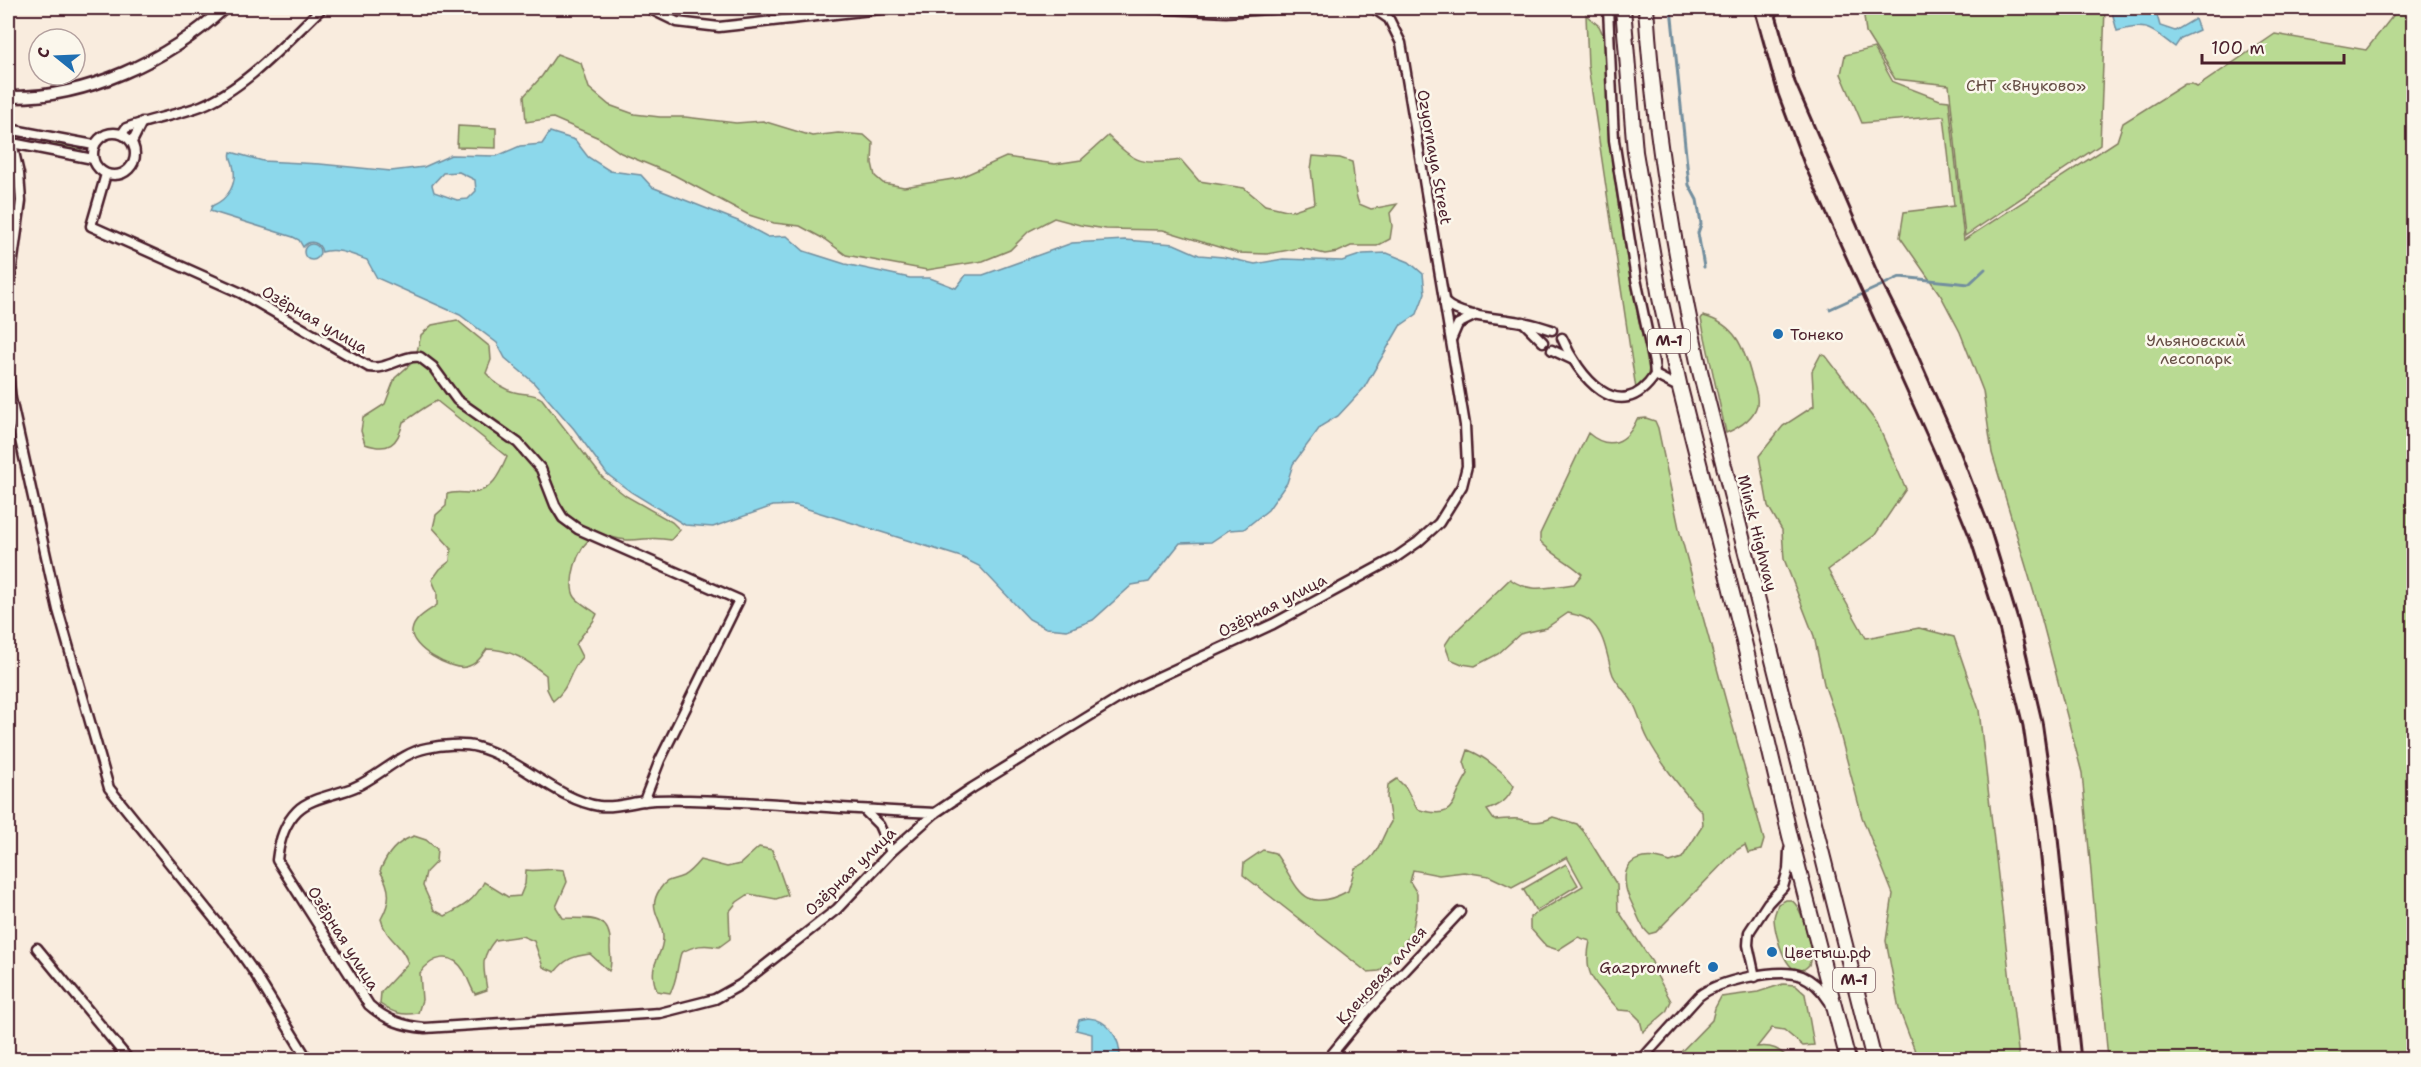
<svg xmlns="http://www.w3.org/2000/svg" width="2421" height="1067" viewBox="0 0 2421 1067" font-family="'Shantell Sans',sans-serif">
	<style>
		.green { fill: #b9da93; stroke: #827c5f; stroke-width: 1.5 }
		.water { fill: #8cd8eb; stroke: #728e9e; stroke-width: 1.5; fill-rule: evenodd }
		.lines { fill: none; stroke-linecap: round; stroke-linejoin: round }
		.stream { stroke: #728e9e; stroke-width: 3 }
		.minor-casing { stroke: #4a1f2b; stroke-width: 13 }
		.tertiary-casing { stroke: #4a1f2b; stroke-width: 15 }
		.trunk-casing { stroke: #4a1f2b; stroke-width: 18 }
		.minor { stroke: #fbf7ec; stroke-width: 8 }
		.tertiary { stroke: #fbf7ec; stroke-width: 10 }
		.trunk { stroke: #fbf7ec; stroke-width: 14 }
		.rail { stroke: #4a1f2b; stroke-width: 3 }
		.poi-dot { fill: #1f6fb2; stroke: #fbf7ec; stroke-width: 2 }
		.labels { text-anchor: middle; stroke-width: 5; stroke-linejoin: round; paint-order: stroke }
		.shield { fill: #fbf7ec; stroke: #7f6065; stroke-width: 1.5 }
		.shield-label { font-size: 15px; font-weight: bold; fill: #4a1f2b }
		.park-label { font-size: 16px; fill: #664e45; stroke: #fbf7ec }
		.street-label { font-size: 16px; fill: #4a1f2b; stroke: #fbf7ec }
		.poi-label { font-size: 16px; fill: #4a1f2b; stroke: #fbf7ec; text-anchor: start }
	</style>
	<rect width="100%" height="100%" fill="#f9ecde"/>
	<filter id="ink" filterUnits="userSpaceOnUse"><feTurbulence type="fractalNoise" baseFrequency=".0167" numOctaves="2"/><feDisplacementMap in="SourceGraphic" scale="12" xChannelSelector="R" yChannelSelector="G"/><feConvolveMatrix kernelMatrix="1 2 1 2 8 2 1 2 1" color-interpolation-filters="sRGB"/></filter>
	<g filter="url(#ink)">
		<!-- green -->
		<g class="green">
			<path d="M1863,8H2105L2100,145L1965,236L1949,85L1895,79L1866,33Z"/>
			<path d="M2399,8H2414L2413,1059H2108L2082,773L2040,613L1992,453L1983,391L1960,332L1941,296L1900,237L1904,212L1954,206L1944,116L1862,123L1841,74L1845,55L1874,48L1893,82L1940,100L1949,101L1964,240L2117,141L2123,123L2185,84H2192L2197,87L2275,34L2366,50Z"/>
			<path d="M1586,15L1599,26L1604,37L1612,163L1630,278L1649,369L1647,379L1636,389L1588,66Z"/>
			<path d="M557,54L581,63L589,88L609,105L634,114L660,117H685L736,123L763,121L812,136L838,133L864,135L873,143L872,163L875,176L883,183L904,187L959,178L1006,157L1055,164L1081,160L1108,136C1137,164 1141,165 1181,160L1199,181L1244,188L1265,205L1291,211L1315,203L1311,169L1313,156L1340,158L1352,162C1355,177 1353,190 1359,204L1371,209L1397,204L1390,213L1392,226L1390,239L1377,246H1351L1338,252L1325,254L1300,248L1267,254L1238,253L1163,230L1106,229L1080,225L1054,218L1029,231L1010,250L983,261L927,270L846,255L824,239L800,226L774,223L749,215L674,175L621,153L599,138L553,118L526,122L524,96L542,76Z"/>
			<path d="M458,126L496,128V148L457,147Z"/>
			<path d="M45,139L81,146V150L79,151L43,146Z"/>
			<path d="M1703,316C1736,324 1744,348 1752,378C1754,386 1759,396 1757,405C1753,419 1738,428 1726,433L1701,319Z"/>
			<path d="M457,320L490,347L491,360L486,373C495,384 505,391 519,393C529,395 533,393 542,399L602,477L626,496L672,522L680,530L671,540C651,536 646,540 629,540C617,540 603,532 592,538C578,545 566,584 575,597C579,603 591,609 597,614C592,627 582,632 576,645L582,657C567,674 571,687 553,701L547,689L546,675C528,661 511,649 487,649C482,656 476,665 466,667C451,671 410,647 412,631C414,618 427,612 437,605V592L432,580L440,569L450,561L451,548L433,528L436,515L446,506L447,494C456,491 462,493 471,493C492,492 500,473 507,457L437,401C424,406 416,415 403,422C398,445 388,452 365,444L361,431L363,418L385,404L395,378L415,360L421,335L432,325Z"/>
			<path d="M1821,354L1826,356L1877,423L1906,489L1875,535L1828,570L1866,638L1919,628L1954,637L1979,710L2019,1059H1918L1899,1009L1886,941L1893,894L1862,817L1835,715L1824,684L1814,636L1784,559L1782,530L1768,506L1759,456L1783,426L1814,406L1812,371Z"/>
			<path d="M1646,418L1655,421L1658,428L1680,533L1764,840L1761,850L1748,853L1745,845L1735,851L1656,932L1649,934C1641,927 1639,919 1635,910C1632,903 1627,895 1626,888C1620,856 1647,853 1670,862L1682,858L1703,825L1702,812C1684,793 1660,762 1648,739C1642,728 1639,714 1634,705C1629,694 1618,686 1613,675C1607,659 1606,637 1593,624C1587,617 1577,615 1568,613L1546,628L1520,634L1498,654L1475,666L1462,664L1450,659L1445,645L1451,636L1510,579C1530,594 1550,587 1574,584L1582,574C1569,561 1552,555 1540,541V534L1588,433C1609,451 1627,443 1637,419Z"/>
			<path d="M1468,750C1482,755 1506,773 1514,786C1508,800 1501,805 1487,810L1494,820C1502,820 1511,818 1519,819C1533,822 1540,824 1553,817L1577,824L1585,833L1617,885L1618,910L1652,962L1656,974L1671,1001L1666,1012L1643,1032L1640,1020L1631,1011L1619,1010C1597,984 1582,978 1590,941L1578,937L1558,950L1546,946L1530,928V917L1583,886L1567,857L1512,887L1489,876L1464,872L1439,875L1413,870L1410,882L1417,893V907L1412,933L1389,962L1379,971L1367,972L1243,875L1244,863L1263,850L1275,853C1298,884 1300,917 1348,891L1355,868C1379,859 1379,841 1391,822L1387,798L1388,785L1397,779L1406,788L1417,809C1459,822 1450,800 1468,774L1464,762Z"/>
			<path d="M414,836L426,840L437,849L436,862L426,872L423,886L434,910L445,916C463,907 475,900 484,882L508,897L520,896L525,884L526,870C540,872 551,867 564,870L567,882L556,907L563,918C587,919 613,913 610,948C610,957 613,963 609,971L590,954C574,956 565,959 555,972L543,967L534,941L522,936L495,940C479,959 484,968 487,990L475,994C470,986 468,978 464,971C451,950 432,957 420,973L422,1000L418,1013C402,1016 393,1013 380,1004L381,992L408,963C402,943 386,940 381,919C391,901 391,889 380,871C387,854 396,842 414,836Z"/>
			<path d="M759,847L772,850L788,895L776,899L749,894L737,902L729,912L730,939L719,947C704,944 694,945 681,953C676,969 678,979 670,993L657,991C646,963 663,959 663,937C663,918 646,910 660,889C668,877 673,881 683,876C690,872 695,866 700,860L727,867L740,864Z"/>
			<path d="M1566,864L1578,885L1536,911L1523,889Z"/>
			<path d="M1786,900H1791C1803,907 1814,952 1809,965C1788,988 1774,932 1774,918C1774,914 1777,909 1778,904Z"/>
			<path d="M1783,984L1795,985L1805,994L1814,1045L1803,1046L1784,1030L1772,1028L1757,1047C1772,1045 1779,1049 1789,1059H1674L1712,1020L1715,1008L1721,997L1758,992Z"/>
		</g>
		<!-- water -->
		<g class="water">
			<path d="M2111,8H2136V10L2155,8L2160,26L2175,31L2195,19L2199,30L2181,38L2175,47C2151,29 2148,22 2117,31Z"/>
			<path d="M550,132L575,140L588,157L610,171L641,175L652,187L738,221L768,237L787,236L804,251L845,264L910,278H930L956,288L966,275H983L1072,243L1125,240L1174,244L1199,255L1223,257L1255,264L1283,259L1342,261L1363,254L1387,253L1409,262L1423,274L1425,293L1417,314L1400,326L1364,388L1338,416L1321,426L1293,464L1287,483L1268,510L1244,529L1229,530L1211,542L1180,543L1149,582L1132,585L1093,620L1067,630L1046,628L1029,619L979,566L961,557L795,505L773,506L713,527L685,525L631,492L607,474L574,429L533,382L505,358L497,343L460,315L377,278L367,260C353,255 336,247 322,252C320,242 310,239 303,247L299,240L293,237L210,211L212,206C228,199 238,184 233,165C232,159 229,158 231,152L263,161L320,164L391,171L424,167L451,155L497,156L520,146L542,144ZM459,172L475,180L476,191L468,199L457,200L434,192L432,185L443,173Z"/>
			<circle cx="312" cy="252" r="8"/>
			<path d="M1088,1018C1109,1019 1121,1040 1120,1059H1092V1034L1076,1030L1079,1020Z"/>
		</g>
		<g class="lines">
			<!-- stream -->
			<g class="stream">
				<path d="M1671,8L1689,185L1697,200L1700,217L1701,224L1698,233L1704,267"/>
				<path d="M1830,309L1900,277L1969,284L1985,269"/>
			</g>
			<defs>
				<g id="minor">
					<path d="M648,8L677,22L719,27L889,8"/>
					<path d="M1149,8L1226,12L1283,8"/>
					<path d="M1608,8L1614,140L1636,279L1654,363L1655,375L1680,388"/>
					<path d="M8,131L14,130L94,145"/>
					<circle cx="114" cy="154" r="21"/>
					<path d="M122,134L126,128C151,119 177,115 201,106C246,88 287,41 322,8"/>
					<path d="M8,141L12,143L19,174L21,201L8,296"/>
					<path d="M132,142L142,122"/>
					<path d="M12,143L93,159"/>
					<path d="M106,174L91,226L241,293L369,367C390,370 400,355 420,357L433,367L457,400L518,443L541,469L555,505L563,518L578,529L739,600L660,760L644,801"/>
					<path d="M1444,302C1463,319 1497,317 1521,322C1531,323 1542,327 1552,330"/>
					<path d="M1523,322L1543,342"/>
					<path d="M1562,338C1578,375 1619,429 1655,375"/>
					<path d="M1451,340L1458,324L1476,315"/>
					<path d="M1552,350L1571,359"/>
					<path d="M8,374L11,399L58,610L109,788L233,942L254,972L308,1060"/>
					<path d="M865,811L879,825L891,852"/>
					<path d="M935,813C853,810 771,802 689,800C674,800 659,799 644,801C629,803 615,808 599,806C557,800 519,758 477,747C463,743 441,745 427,748C401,753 380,776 355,787C337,795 311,797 297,811C284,824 279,842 277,860L369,1005C386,1020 403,1026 425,1028L660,1013L715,999L740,985L837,909L891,852L935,813L972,788L1135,688L1273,624L1395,558L1418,542L1439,523L1462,486L1467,466L1465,425L1401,43L1389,19L1373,8"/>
					<path d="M37,948L129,1060"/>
					<path d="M1755,977L1748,945L1749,932L1768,903L1783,887L1788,870L1789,850"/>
					<path d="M1327,1060L1368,1010L1460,912"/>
					<path d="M1641,1060L1699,996C1718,981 1778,967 1802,976C1814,981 1822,990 1829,1001"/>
				</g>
				<path id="tertiary" d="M8,97C84,99 169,60 224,8"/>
				<g id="trunk">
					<path d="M1623,8L1635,152L1660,298L1680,388L1740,625L1790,836L1848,1060"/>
					<path d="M1646,8C1654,130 1674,251 1700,371L1874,1060"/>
				</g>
			</defs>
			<!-- minor casing -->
			<use href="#minor" class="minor-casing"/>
			<!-- tertiary casing -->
			<use href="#tertiary" class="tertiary-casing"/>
			<!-- trunk casing -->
			<use href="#trunk" class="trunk-casing"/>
			<!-- minor -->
			<use href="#minor" class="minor"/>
			<!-- tertiary -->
			<use href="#tertiary" class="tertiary"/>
			<!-- trunk -->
			<use href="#trunk" class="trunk"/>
			<!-- rail -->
			<g class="rail">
				<path d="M1754,8L1778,94L1804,164L1937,458L1970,538L1999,628L2023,726L2037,820L2062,1060"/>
				<path d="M1774,8L1795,82L1879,276L1912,342L1960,451L1990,528L2019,623L2042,721L2056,819L2081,1060"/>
			</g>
		</g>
	</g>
	<!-- markers -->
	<g class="poi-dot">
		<circle cx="1778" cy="334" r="6"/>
		<circle cx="1772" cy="952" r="6"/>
		<circle cx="1713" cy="967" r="6"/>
	</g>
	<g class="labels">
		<!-- shield labels -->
		<g class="shield">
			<rect x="1648" y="329" width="42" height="24" rx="4.5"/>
			<rect x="1833" y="968" width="42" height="24" rx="4.5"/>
		</g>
		<g class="shield-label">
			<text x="1669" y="346">М-1</text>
			<text x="1854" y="985">М-1</text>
		</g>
		<!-- park labels -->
		<g class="park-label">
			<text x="2026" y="91">СНТ «Внуково»</text>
			<text x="2196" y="346">Ульяновский<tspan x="2196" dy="18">лесопарк</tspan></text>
		</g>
		<!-- street labels -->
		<g class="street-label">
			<text transform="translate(1435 157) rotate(80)" y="6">Ozyornaya Street</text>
			<text transform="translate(315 319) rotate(30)" y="6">Озёрная улица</text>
			<text transform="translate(1758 533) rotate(76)" y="6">Minsk Highway</text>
			<text transform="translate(1272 605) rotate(-27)" y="6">Озёрная улица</text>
			<text transform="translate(850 871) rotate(-44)" y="6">Озёрная улица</text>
			<text transform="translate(344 938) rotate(58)" y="6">Озёрная улица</text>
			<text transform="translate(1381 975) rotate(-48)" y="6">Кленовая аллея</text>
		</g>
		<!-- poi labels -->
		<g class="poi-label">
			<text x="1790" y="340">Тонеко</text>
			<text x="1784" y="958">Цветыш.рф</text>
			<text x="1701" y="973" text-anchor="end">Gazpromneft</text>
		</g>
	</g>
	<!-- margin -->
	<rect width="2421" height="1067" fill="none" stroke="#fbf7ec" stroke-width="30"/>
	<rect x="15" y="15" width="2391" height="1037" fill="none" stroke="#4a1f2b" stroke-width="2" filter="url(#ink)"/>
	<!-- north arrow -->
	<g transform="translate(57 57) rotate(288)"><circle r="28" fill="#fbf7ec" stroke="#b4a19f" stroke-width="1.5"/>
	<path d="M0-4.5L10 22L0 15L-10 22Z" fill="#1f6fb2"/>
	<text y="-9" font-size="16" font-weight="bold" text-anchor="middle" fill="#4a1f2b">С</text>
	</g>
	<!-- scale -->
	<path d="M2202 54v9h142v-9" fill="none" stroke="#4a1f2b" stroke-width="3"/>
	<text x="2211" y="54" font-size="18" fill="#4a1f2b" stroke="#fbf7ec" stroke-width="4.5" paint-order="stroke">100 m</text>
</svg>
